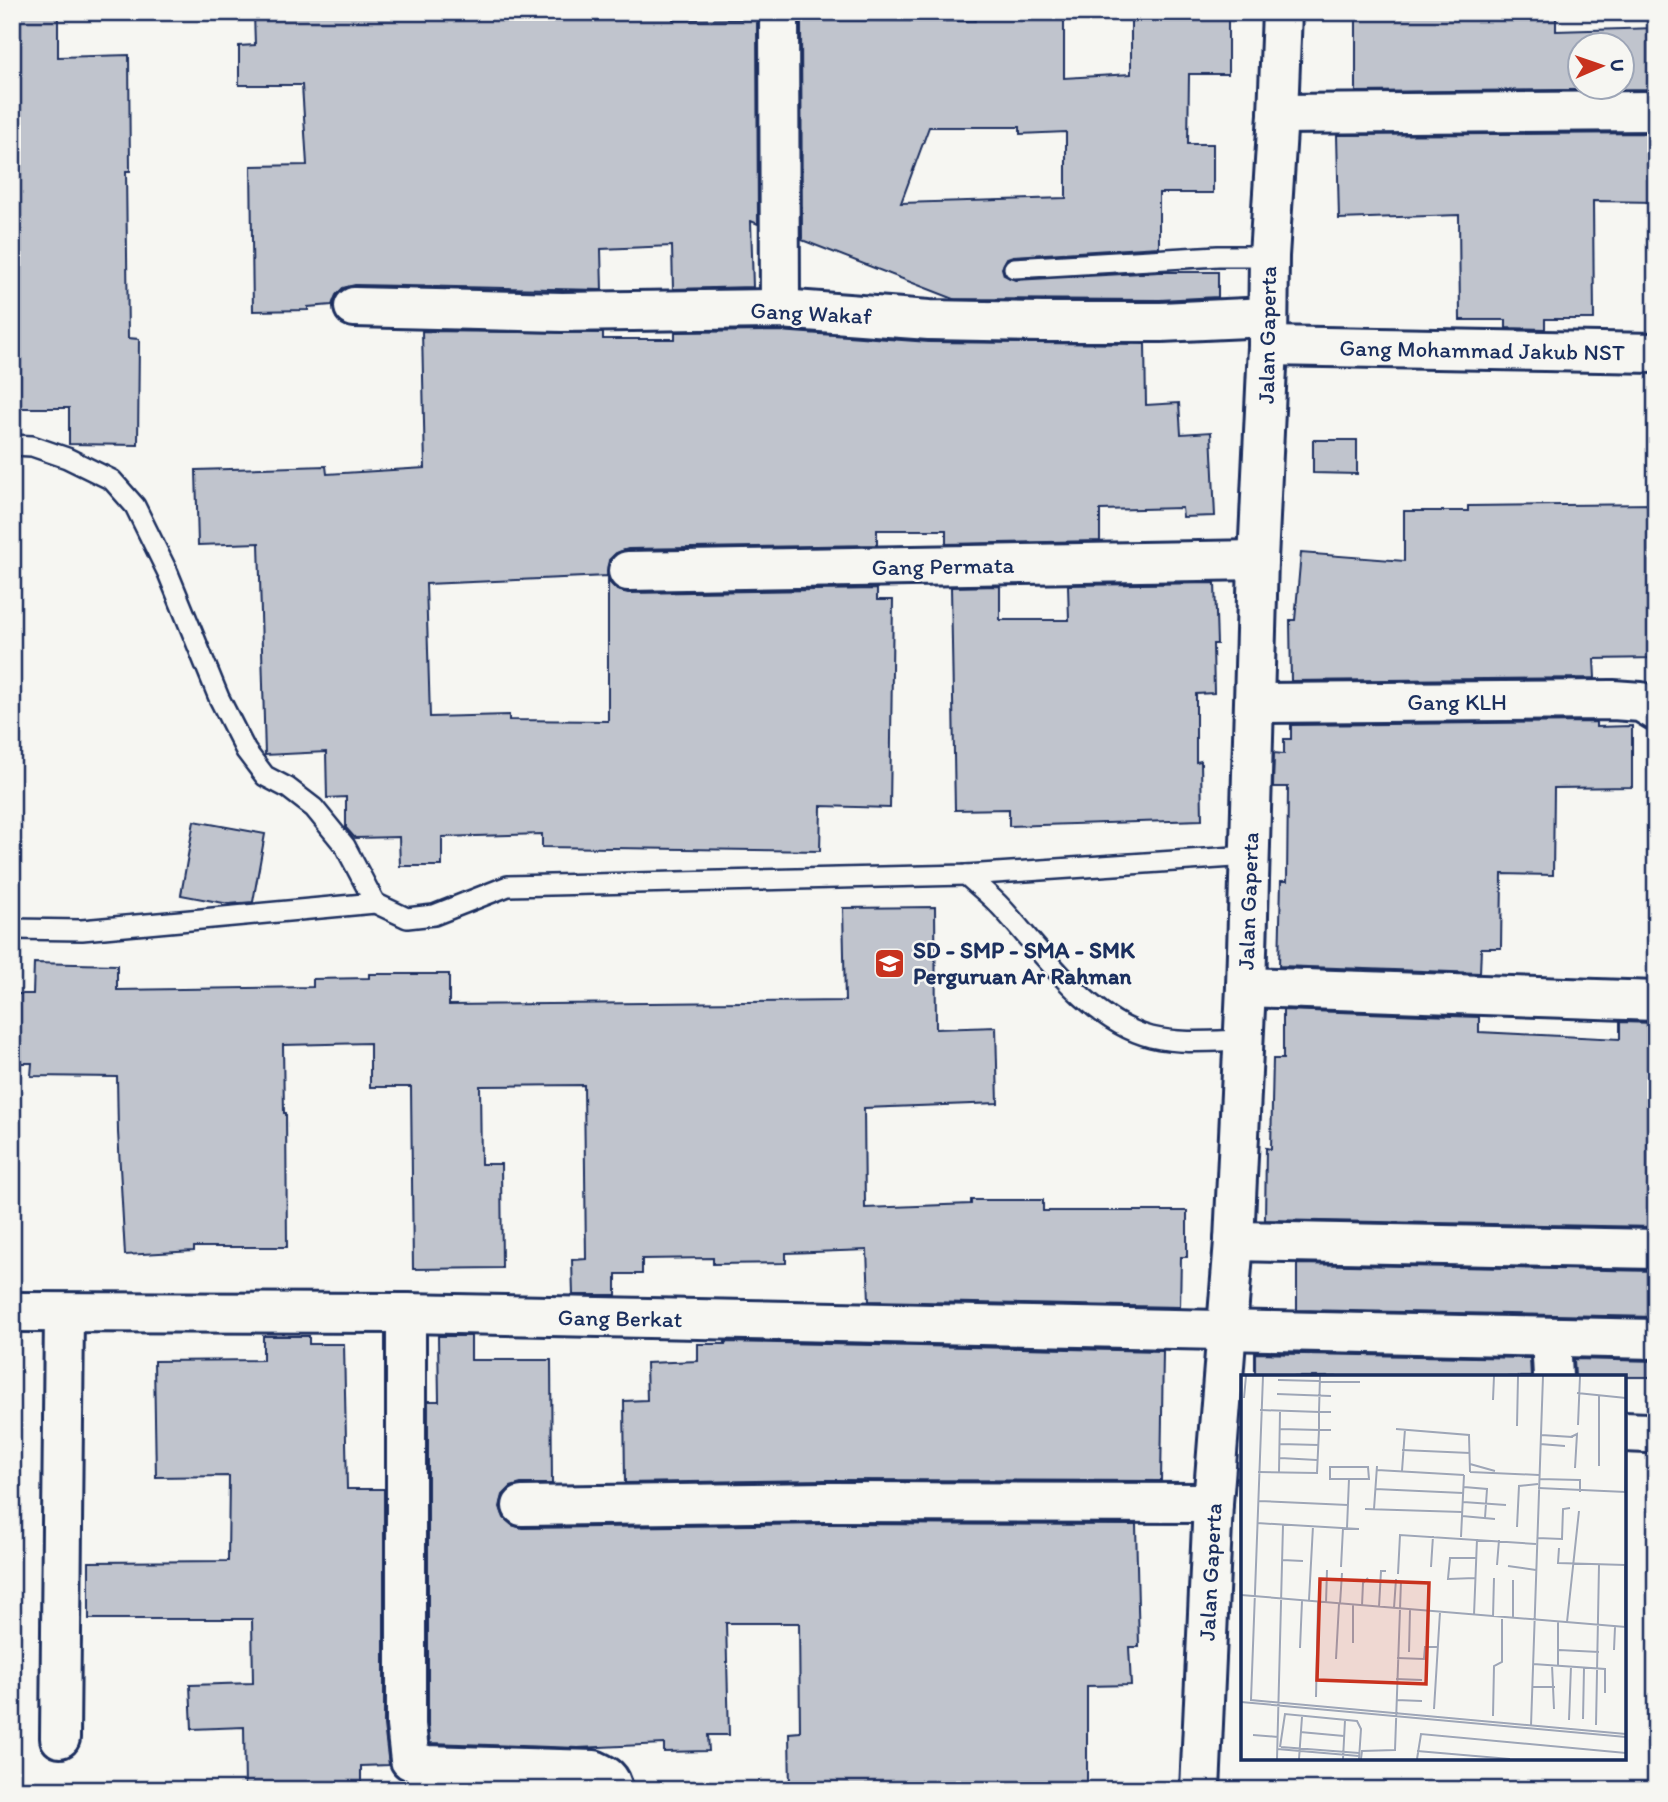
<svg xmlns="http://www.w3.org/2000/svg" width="1668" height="1802" viewBox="0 0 1668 1802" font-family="Itim,sans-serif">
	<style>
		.building { fill: #c0c4cd; stroke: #1b2f5e; stroke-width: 2; fill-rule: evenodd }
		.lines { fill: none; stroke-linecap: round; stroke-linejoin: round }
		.service-casing { stroke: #1b2f5e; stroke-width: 24 }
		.minor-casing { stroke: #1b2f5e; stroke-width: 44 }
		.tertiary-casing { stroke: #1b2f5e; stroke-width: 44 }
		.service { stroke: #f6f6f2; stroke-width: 19 }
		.minor { stroke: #f6f6f2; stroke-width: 38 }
		.tertiary { stroke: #f6f6f2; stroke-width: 38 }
		.labels { text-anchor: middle; stroke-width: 5; stroke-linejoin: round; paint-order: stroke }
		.street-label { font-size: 23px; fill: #1b2f5e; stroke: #f6f6f2 }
		.poi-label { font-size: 23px; font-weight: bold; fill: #1b2f5e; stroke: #f6f6f2; text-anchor: start }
		.inset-road { fill: none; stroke: #9ea6b7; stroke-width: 2 }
		.view { fill: #c8321e; fill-opacity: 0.15; stroke: #c8321e; stroke-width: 3.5 }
		.inset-edge { fill: none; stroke: #1b2f5e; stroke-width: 3.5 }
	</style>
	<rect width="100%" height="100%" fill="#f6f6f2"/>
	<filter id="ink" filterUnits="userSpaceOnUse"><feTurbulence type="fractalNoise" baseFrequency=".0143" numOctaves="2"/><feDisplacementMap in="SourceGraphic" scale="14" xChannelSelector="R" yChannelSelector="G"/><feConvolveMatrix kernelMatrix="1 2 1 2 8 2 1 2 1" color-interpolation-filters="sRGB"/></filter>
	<g filter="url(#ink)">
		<!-- building -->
		<g class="building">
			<path d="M12,12H58V57L129,55L130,171H126L128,338L139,339L138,445L69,444V408H12Z"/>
			<path d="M531,12V19L599,18V12H673V20L757,19L758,224L751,221L753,287L673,289L672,246L601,249L602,290L355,285L343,288L336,295L332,305L308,307V310L253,311L251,166L307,165L302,85H239V46L255,45L254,13Z"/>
			<path d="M976,12H1064V78L1131,74V12H1228V74H1189L1188,144H1213V193H1159V247L1013,256L1007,258L1002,268L1004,275L1015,280L1159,272H1218V297L1160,300L954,299L802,240L801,20L975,21ZM929,127H1020V134L1066,132V198L901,203Z"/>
			<path d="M1356,12H1556V31L1656,28V89L1356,92ZM1580,46H1622V88H1580Z"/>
			<path d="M1656,133V202L1593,201L1594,319H1545V329L1506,328V320H1460L1459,215L1339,219L1337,135Z"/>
			<path d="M422,331L603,333V339H675V332L779,331L929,342L1145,344L1146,405L1179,403L1181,434L1211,432L1215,516L1183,517L1182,508L1100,510V541L946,544V530H877V545L628,549L616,553L609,560L607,576L426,584L430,717L509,715V720L608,721V577L610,583L617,590L628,593L877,589V600H893L890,808L821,806L820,851L542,847V834L442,837V866H400L399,837L355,838L346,828V797L327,798L326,752L265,755L259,543L198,545L196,470L326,466L327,474L425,468Z"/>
			<path d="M1313,440H1357V474L1313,473Z"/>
			<path d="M1656,504V658L1594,659L1595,678L1291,681L1290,620H1295L1301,553L1404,561V511H1468V506Z"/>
			<path d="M1215,583L1217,644H1213L1214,693L1196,694V762L1201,761L1202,820L1009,826V809L955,810L951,587L1000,586V620H1069L1068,585Z"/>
			<path d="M1596,722V727L1632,726V787L1554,788L1553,875L1502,874L1501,948H1481L1480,973L1279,966L1281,881H1287L1288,787H1273L1274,753L1284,754V739H1291V725Z"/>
			<path d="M194,821L265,834L253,902L229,904L181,895Z"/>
			<path d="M935,907L936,1029L996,1027L998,1103L864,1108L865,1208L971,1204V1200H1043V1211H1187V1257H1181L1180,1307L869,1301L867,1250L786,1253V1263L713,1264V1258L642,1259V1274H616V1295H573L572,1260L586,1259L584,1085L480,1086L481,1164H501L502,1268L413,1269L411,1087H370V1043L283,1045L284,1113H286L287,1247H194V1251L125,1255L118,1132L117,1077L31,1076L32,1063H12V994H33L34,963L117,965V990L313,987V979L369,978V974H449V1005L845,1001L843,908Z"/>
			<path d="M1283,1010L1479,1017V1032L1620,1039V1022L1656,1023V1227L1265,1220L1266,1148L1271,1149L1273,1059H1283Z"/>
			<path d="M1297,1264L1656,1271V1317L1297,1310Z"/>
			<path d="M263,1336H309V1344H344L347,1489H384V1725L389,1765L361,1766V1786L245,1789L244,1727L192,1729L190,1685L253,1683L252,1619H89V1562L228,1561L229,1476L156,1477L154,1361L263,1360Z"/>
			<path d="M438,1336H471V1360H551L552,1484H521L511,1487L503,1495L500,1507L504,1518L512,1525L522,1528L826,1524L1136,1525L1139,1647H1129L1131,1685L1087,1686V1790H790L789,1733L800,1732L799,1623H726L729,1735H708L709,1751L664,1752V1744L578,1748L430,1743L428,1724V1401H439Z"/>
			<path d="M725,1342L1163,1351L1161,1481L826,1480L625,1483L624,1401L647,1400L646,1363L698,1361V1344H725Z"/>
			<path d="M1255,1353L1530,1358L1531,1377H1255Z"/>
			<path d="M1574,1359L1656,1361V1377H1575Z"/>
		</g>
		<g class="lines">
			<defs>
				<g id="service">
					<path d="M1014,268L1218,256H1269"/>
					<path d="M12,445L32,446L67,458L112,480L135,506L168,573L219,698L246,751L265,776L288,788L314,808L345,846L375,903"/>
					<path d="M966,875C978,886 991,896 1002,908C1043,953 1089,1021 1151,1037C1179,1044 1213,1041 1243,1040"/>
					<path d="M12,929L82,930L375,903L407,918L434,915L508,886L966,875L1249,856"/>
				</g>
				<g id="minor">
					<path d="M779,12L780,309"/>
					<path d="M1278,114L1656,111"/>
					<path d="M354,307L562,312L780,309L929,320L1043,322H1161L1268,317"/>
					<path d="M1268,346L1656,353"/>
					<path d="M628,571L1258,560"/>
					<path d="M1255,703L1613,700L1641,702L1656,711"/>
					<path d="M1246,987L1656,1001"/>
					<path d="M1234,1241L1656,1249"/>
					<path d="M12,1312L406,1313L1656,1339"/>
					<path d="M406,1313V1725L410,1760L426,1765L594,1770C605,1775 611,1777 613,1790"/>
					<path d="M1551,1337L1553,1377"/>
					<path d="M1624,1432L1647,1433"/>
					<path d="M522,1506L826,1502L1213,1503"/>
					<path d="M60,1738L64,1313"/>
				</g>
				<path id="tertiary" d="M1200,1790L1213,1503L1234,1241L1246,987L1258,560L1268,346L1269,256L1278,114L1282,12"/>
			</defs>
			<!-- service casing -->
			<use href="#service" class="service-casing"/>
			<!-- minor casing -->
			<use href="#minor" class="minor-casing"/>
			<!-- tertiary casing -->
			<use href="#tertiary" class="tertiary-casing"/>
			<!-- service -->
			<use href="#service" class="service"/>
			<!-- minor -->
			<use href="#minor" class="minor"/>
			<!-- tertiary -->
			<use href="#tertiary" class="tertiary"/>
		</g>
	</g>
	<!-- icons -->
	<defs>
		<symbol id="school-square" viewBox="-11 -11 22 22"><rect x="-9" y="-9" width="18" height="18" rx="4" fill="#c8321e" stroke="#f6f6f2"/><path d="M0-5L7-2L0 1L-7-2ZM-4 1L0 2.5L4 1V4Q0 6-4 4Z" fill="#fff"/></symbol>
	</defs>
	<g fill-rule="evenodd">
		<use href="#school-square" x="872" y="946" width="35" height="35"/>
	</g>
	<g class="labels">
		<!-- street labels -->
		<g class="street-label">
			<text transform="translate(811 313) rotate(3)" y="8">Gang Wakaf</text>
			<text transform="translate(1267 335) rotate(-89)" y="8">Jalan Gaperta</text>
			<text transform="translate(1482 350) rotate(1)" y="8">Gang Mohammad Jakub NST</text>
			<text transform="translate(943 566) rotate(-1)" y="8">Gang Permata</text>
			<text x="1457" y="710">Gang KLH</text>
			<text transform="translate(1248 901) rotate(-88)" y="8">Jalan Gaperta</text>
			<text transform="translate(620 1318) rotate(1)" y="8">Gang Berkat</text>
			<text transform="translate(1210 1572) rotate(-87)" y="8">Jalan Gaperta</text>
		</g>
		<!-- poi labels -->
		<g class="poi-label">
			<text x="913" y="958">SD - SMP - SMA - SMK<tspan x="913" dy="26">Perguruan Ar Rahman</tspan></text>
		</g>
	</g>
	<!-- overview -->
	<g transform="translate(1241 1375)">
		<rect width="385" height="385" fill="#f6f6f2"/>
		<path class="inset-road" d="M22,1L10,325L385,359M79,1L78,37H90M37,5L119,7M385,7V37M336,18L385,23M36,19L90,21M3,23L5,1M252,25L253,1M19,35L78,37V55H90M337,50L339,1M276,51L277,1M155,54L228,60L229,97M300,60L332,62M330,62L336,59L334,93M39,69L78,70M299,69L324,71M161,75L229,78M39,83L76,85M229,89L254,96M358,91V21M89,92H127L128,104H89ZM136,95L223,100M161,96L164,54M17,97L76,98L78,55L39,54M38,97L39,36M229,97L298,100M298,104L339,105V117M223,112L246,114L244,143M297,113L385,117M134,114L222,118M384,117L385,70M17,126L107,130M222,127L265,130M124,134L221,137M133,134L136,91M221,141L254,144M16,148L118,154M276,152L278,111L297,109M106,153L108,104M220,162L223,100M296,163L321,164L322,134L329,133M318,173L317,188L385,190M41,185L62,186M256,190L258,165M384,190V252M267,191L295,195M100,192L102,153M190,192L192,161M157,199L159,160L295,169M234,203L207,204L209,183H235M0,220L385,252M68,225L72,151M85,228L86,195M99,229L101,198M121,231L122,208L127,203M138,232L140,196H145M153,233L155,204M233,240L236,164M252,242L253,203M272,244V205M317,247V290M326,247L338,136M112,268V230M59,273L61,226M318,275L358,277M373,275L374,252M168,277L169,235M156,283L183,284L184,272H197M95,284L98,229M292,289L364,294V318M311,290L313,334M155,304L181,305M291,312H314M75,322L77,227M155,325L181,326M0,327L385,362M193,334L199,237M252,341L253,291L261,287V244M342,344L343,293M328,345L330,291M355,350L358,190M290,351L302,1M59,357L103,361M12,360L37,362M39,372L44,339L116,346L120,354L118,384M40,372L118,378M36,374L118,381M176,376L269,384M36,384L42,150M58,384L61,342M102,384L104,345M120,384L121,376L154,375L160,206M176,384L180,359L385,378"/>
		<path class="view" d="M79,204L188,208L185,309L76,305Z"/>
		<rect width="385" height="385" class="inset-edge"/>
	</g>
	<!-- margin -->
	<rect width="1668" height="1802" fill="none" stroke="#f6f6f2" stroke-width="42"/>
	<rect x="21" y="21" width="1626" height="1760" fill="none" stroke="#1b2f5e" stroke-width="2.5" filter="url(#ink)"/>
	<!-- north arrow -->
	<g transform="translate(1601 66) rotate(88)"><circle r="33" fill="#f6f6f2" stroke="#9ea6b7" stroke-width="2"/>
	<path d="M0-5L12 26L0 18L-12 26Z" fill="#c8321e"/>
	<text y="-10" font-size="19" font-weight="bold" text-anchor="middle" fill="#1b2f5e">U</text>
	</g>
</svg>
